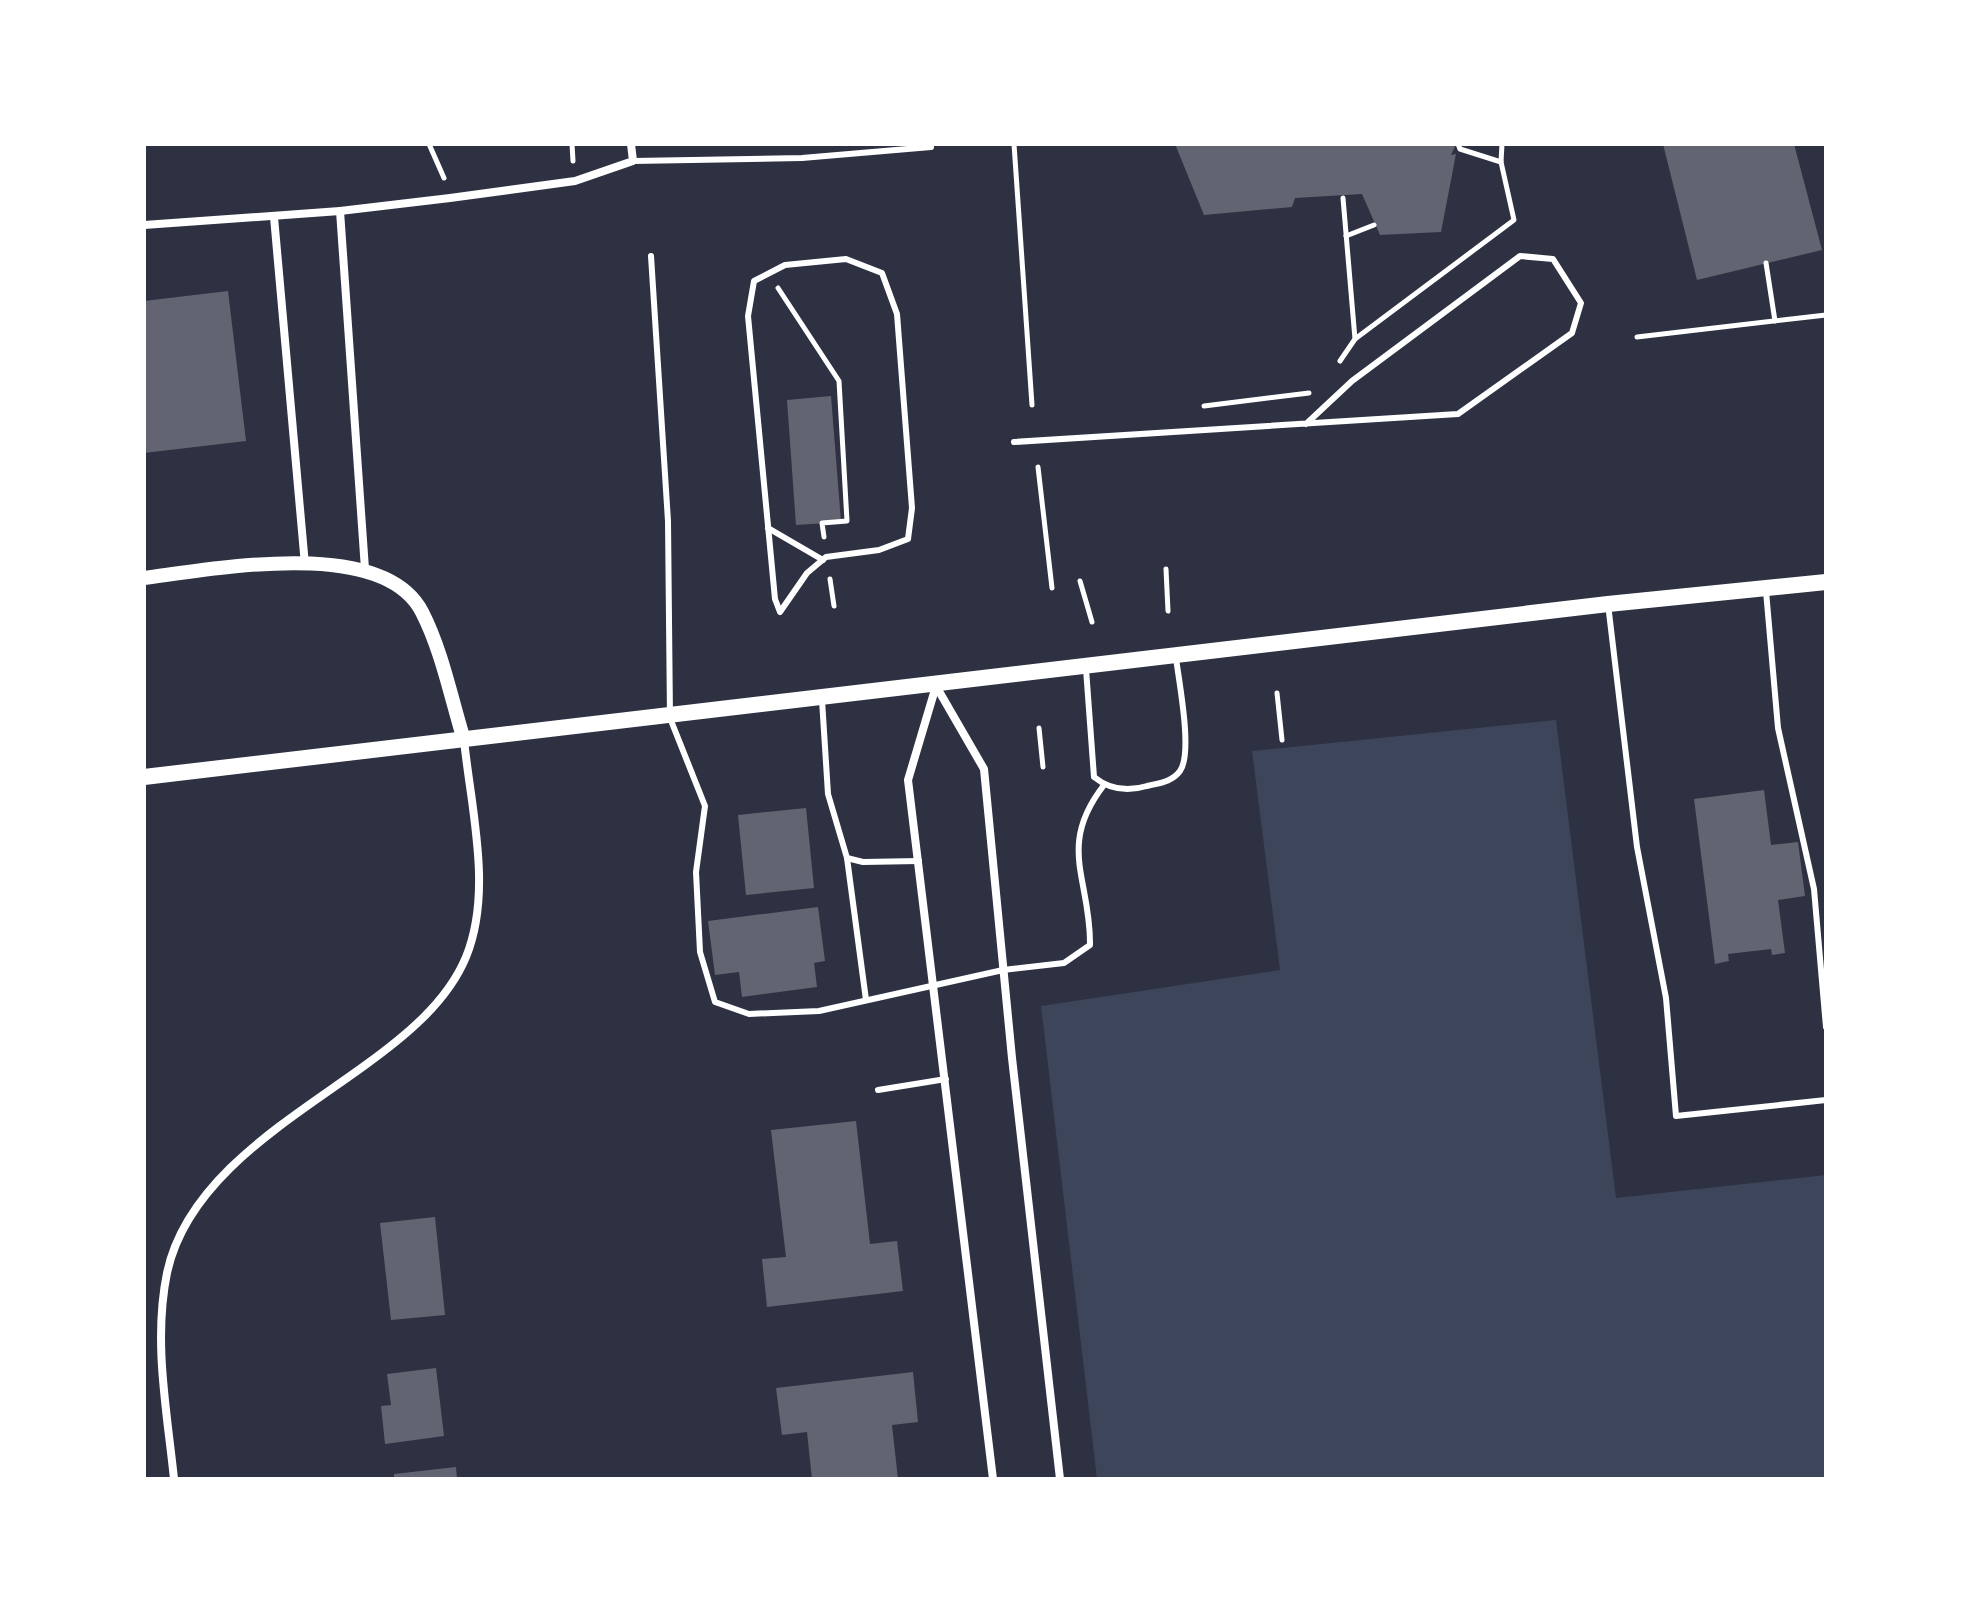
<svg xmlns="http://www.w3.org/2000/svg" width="1970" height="1623" viewBox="0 0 1970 1623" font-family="'Asap Condensed',sans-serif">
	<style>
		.green { fill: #3c4559 }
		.building { fill: #626471 }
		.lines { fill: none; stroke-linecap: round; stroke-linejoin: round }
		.path { stroke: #fff; stroke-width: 5 }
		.service { stroke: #fff; stroke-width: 6 }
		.minor { stroke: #fff; stroke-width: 8 }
		.tertiary { stroke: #fff; stroke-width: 14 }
		.secondary { stroke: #fff; stroke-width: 16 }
	</style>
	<rect width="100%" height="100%" fill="#2d3142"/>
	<!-- green -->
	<path class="green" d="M1556,720L1616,1198L1826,1175V1479H1097L1041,1006L1280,970L1252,751Z"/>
	<!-- building -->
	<g class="building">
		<path d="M1175,144H1456L1451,155L1456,154L1441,232L1380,235L1362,194L1295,198L1292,207L1204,215Z"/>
		<path d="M1663,144H1794L1822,250L1697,280Z"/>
		<path d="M228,291L246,441L144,453V301Z"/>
		<path d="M831,396L841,522L796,525L787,400Z"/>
		<path d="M1764,790L1771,845L1798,842L1805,896L1778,900L1785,953L1772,955L1771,949L1728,954L1729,961L1715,964L1694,799Z"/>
		<path d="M806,808L814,888L746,895L738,815Z"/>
		<path d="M818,907L825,961L814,963L817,987L742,997L739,972L715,975L708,921Z"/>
		<path d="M856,1121L870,1244L897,1241L903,1291L767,1307L762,1259L786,1257L771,1130Z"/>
		<path d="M435,1217L445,1315L391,1320L380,1223Z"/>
		<path d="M436,1368L444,1436L385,1444L381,1406L391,1405L387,1374Z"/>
		<path d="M913,1372L918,1422L892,1425L898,1479H812L807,1432L782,1435L776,1388Z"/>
		<path d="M456,1467L457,1479H394V1474Z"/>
	</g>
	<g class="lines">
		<!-- path -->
		<g class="path">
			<path d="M429,144L444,178"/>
			<path d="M572,144L573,161"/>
			<path d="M1014,144L1032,405"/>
			<path d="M1458,144L1460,149L1501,162"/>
			<path d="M1343,198L1355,339"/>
			<path d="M1346,236L1374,225"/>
			<path d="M1766,263L1775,321"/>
			<path d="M778,288L839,381L847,521L822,523L824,537"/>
			<path d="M1637,337L1826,315"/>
			<path d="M1340,361L1355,339L1514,220L1501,162L1502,144"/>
			<path d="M1204,406L1309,393"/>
			<path d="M1038,467L1052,588"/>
			<path d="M1166,569L1168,611"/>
			<path d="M830,579L834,606"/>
			<path d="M1080,581L1092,622"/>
			<path d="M1277,693L1282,740"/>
			<path d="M1039,728L1043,767"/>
		</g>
		<!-- service -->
		<g class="service">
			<path d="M633,161L802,158L931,147"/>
			<path d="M651,256L668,521L670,718L705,806L696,872L700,952L715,1002L749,1014L819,1011L1003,970L1064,963L1090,945C1091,879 1056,847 1104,785"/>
			<path d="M846,259L882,273L897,314L912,508L908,539L879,550L826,557L807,573L780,612L775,599L748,316L754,281L785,265Z"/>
			<path d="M1014,442L1458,414L1572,333L1581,303L1553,259L1520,256L1352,381L1306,424"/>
			<path d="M768,528L823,560"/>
			<path d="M1766,591L1778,728L1814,889L1826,1027"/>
			<path d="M1608,604L1637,847L1666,998L1676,1116L1826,1100"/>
			<path d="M1086,669L1094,777C1110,790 1127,792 1147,786C1159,783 1172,782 1180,771C1193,753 1179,682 1176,658"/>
			<path d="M822,700L828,794L847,858L863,862L919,861"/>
			<path d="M847,858L866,1000"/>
			<path d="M878,1090L946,1079"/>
		</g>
		<!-- minor -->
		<g class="minor">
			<path d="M340,211L365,569"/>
			<path d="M274,217L305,565"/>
			<path d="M144,225L340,211L450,198L575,181L633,161L631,144"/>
			<path d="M936,686L984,769L1012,1058L1060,1479"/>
			<path d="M936,686L908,780L993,1479"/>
			<path d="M174,1479C167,1411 153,1341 167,1273C187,1178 291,1119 364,1066C403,1038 447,1003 466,957C493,891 471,809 464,740"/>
		</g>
		<!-- tertiary -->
		<path class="tertiary" d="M144,578C214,569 383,536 422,612C442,651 451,698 464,740"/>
		<!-- secondary -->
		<path class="secondary" d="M144,777L1608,604L1826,582"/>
	</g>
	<!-- border -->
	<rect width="1970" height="1623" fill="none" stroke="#ffffff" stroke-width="292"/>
</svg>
